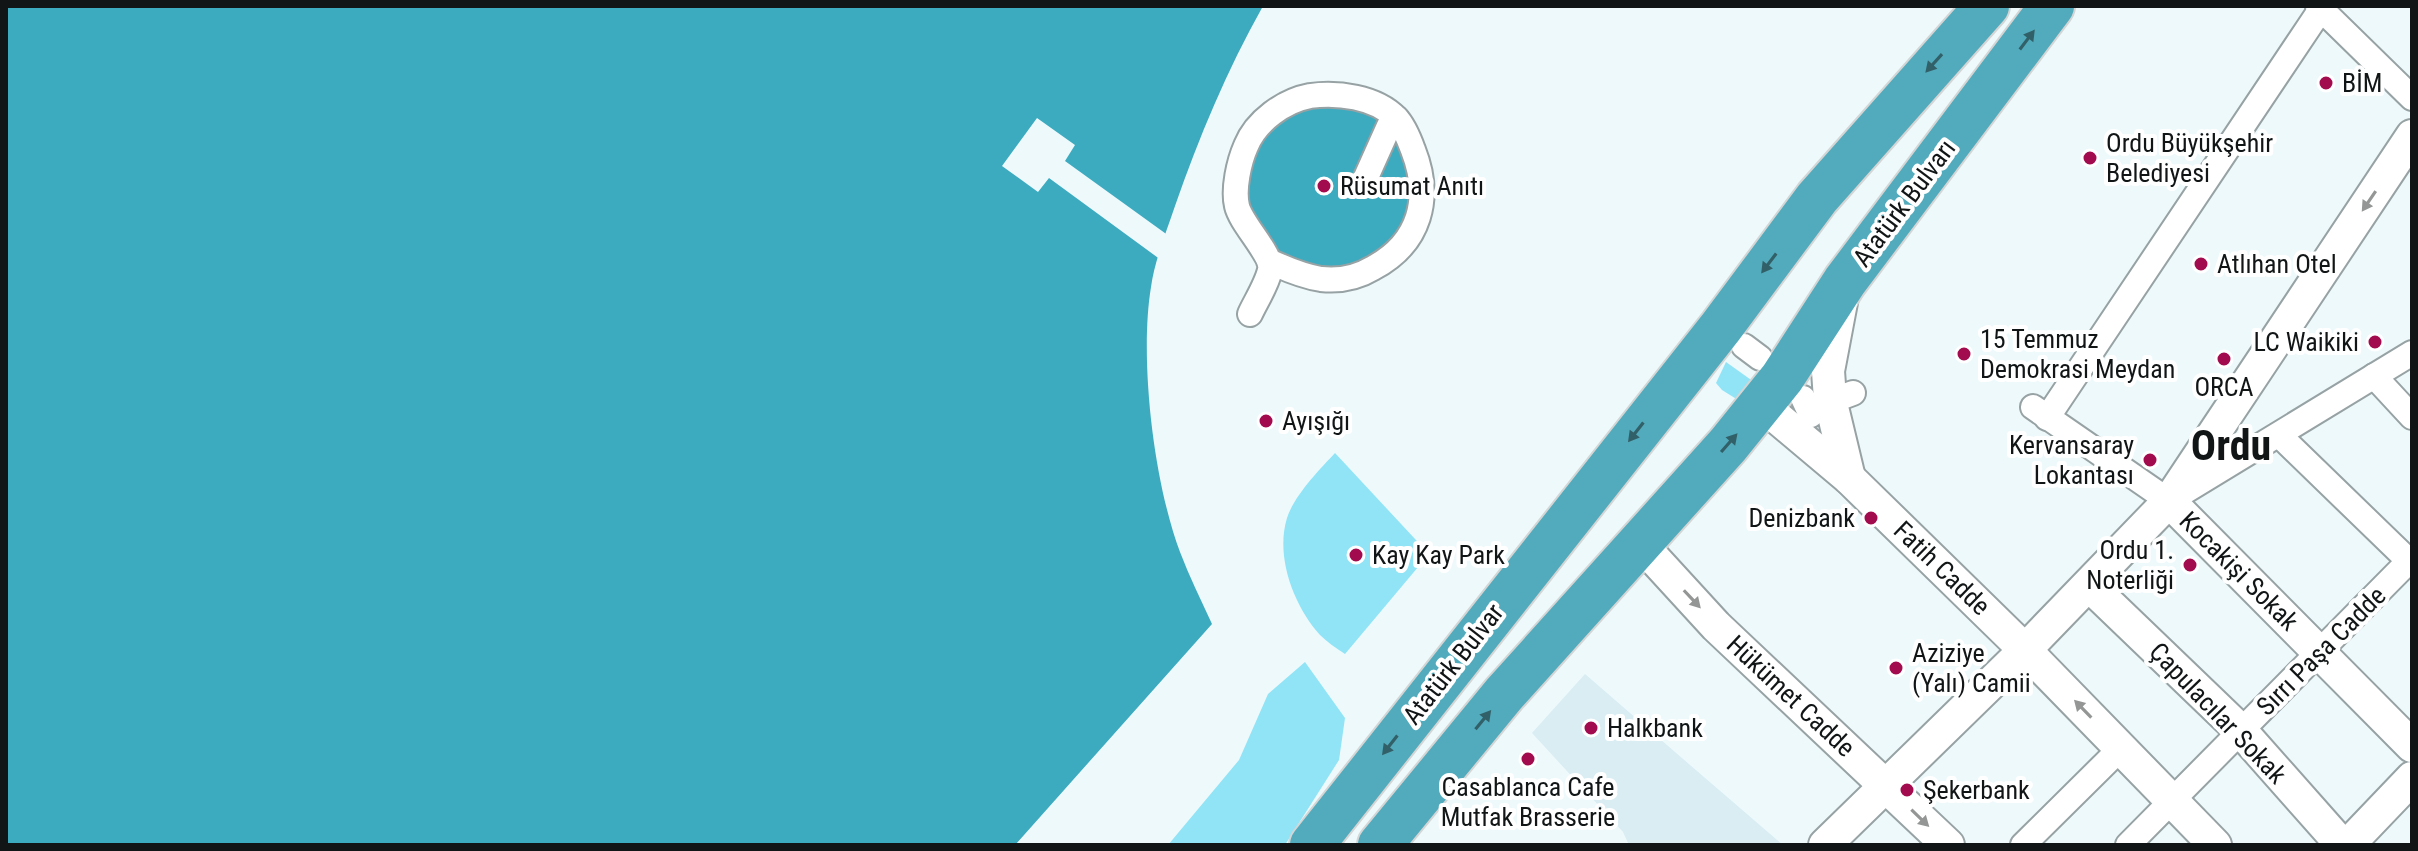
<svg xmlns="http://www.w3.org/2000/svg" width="2418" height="851" viewBox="0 0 2418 851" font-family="'Roboto Condensed',sans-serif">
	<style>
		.built { fill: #d9edf2 }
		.green { fill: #91e4f6 }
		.water { fill: #3cabc0 }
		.pier { fill: #eef9fc }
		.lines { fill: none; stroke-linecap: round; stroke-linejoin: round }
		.pedestrian-casing { stroke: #97a2a4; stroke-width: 28 }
		.minor-casing { stroke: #97a2a4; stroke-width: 36 }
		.trunk-casing { stroke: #d4d5d5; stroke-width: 48 }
		.pedestrian { stroke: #fff; stroke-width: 24 }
		.minor { stroke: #fff; stroke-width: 32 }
		.trunk { stroke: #52abbc; stroke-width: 44 }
		.oneway { fill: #326069 }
		.oneway2 { fill: #949696 }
		.poi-dot { fill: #a20c4e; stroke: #fff; stroke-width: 3 }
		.labels { text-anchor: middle; stroke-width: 8; stroke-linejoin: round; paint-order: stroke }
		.poi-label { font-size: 26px; fill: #111516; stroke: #fff; text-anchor: start }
		.street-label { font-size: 26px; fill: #111516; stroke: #fff }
		.town-label { font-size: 42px; font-weight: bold; fill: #111516; stroke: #fff }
	</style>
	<rect width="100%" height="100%" fill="#eef9fc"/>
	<!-- built -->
	<path class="built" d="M1585,674L1690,765L1783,845H1629L1623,832L1532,733Z"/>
	<!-- green -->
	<g class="green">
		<path d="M1726,362L1754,382L1738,400L1722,390L1716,383Z"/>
		<path d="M1335,453L1429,554L1345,654C1336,648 1327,642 1320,635C1294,606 1275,557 1287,518C1294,496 1319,470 1335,453Z"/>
		<path d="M1305,662L1345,718L1339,760L1285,845H1168L1239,760L1268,694Z"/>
	</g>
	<!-- water -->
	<g class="water">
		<path d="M6,6H1263C1227,70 1199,137 1175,206C1166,233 1155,259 1151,287C1139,360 1154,483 1180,552C1189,576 1201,600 1212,624L1015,845H6Z"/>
		<circle cx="1329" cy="187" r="83"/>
	</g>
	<!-- pier -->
	<path class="pier" d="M1037,118L1075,145L1065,161L1169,236L1161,260L1049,178L1038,192L1002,166Z"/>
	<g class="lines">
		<defs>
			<g id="pedestrian">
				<path d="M2318,6L2412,98"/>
				<path d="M1363,184L1389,126L1396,118"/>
				<path d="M1250,314C1256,301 1267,284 1270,270C1273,255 1241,224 1237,206C1233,189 1239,162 1246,146C1256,121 1284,101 1310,96C1337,92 1376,97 1396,118C1404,126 1409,139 1413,150C1432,198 1420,243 1373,268C1358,277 1339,281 1321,279C1302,276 1286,269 1269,261"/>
				<path d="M1744,346L1760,358"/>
				<path d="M2374,376L2412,417"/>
				<path d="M1845,396L1853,393"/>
				<path d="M1803,398L1811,415L1820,404"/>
				<path d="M2033,407L2169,501L2412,353"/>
				<path d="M2047,418L2321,9"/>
				<path d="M2279,435L2412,564"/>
				<path d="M2023,845L2121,748"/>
				<path d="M2128,845L2412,558"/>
			</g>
			<g id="minor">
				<path d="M1842,297L1828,371L1830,399L1849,478"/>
				<path d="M1761,404L1849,478L2025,650L2215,845"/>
				<path d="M2169,501L2412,746"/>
				<path d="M1639,542L1716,626L1948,845"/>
				<path d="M2089,585L2241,731L2342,845"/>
				<path d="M1825,845L2025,650L2169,501L2412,136"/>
				<path d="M2348,845L2412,778"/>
			</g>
			<g id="trunk">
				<path d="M1312,845L1721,327L1817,198L1987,6"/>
				<path d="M1380,845L1504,694L1728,445L1782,378L1845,281L2052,6"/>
			</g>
		</defs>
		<!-- pedestrian casing -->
		<use href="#pedestrian" class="pedestrian-casing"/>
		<!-- minor casing -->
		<use href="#minor" class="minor-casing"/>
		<!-- trunk casing -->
		<use href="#trunk" class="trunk-casing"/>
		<!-- pedestrian -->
		<use href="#pedestrian" class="pedestrian"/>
		<!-- minor -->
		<use href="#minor" class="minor"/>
		<!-- trunk -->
		<use href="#trunk" class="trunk"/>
	</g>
	<!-- one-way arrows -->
	<defs><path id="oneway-solid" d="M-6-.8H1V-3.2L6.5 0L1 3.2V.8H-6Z" transform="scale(2)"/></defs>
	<g class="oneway">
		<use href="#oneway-solid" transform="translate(2027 40) rotate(-53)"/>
		<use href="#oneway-solid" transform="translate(1934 63) rotate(132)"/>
		<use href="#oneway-solid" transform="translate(1769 263) rotate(127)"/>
		<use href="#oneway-solid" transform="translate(1636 432) rotate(128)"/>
		<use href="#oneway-solid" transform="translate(1729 443) rotate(-49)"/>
		<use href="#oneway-solid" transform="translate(1483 720) rotate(-51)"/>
		<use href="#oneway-solid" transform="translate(1390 745) rotate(128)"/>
	</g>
	<g class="oneway2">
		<use href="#oneway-solid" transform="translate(2369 201) rotate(124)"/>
		<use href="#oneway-solid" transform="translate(1692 599) rotate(47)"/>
		<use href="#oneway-solid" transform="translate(2083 709) rotate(-134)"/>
		<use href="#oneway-solid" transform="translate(1920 818) rotate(44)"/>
	</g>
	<!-- markers -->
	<g class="poi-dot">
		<circle cx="2326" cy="83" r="8"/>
		<circle cx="2090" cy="158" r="8"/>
		<circle cx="1324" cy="186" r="8"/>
		<circle cx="2201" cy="264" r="8"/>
		<circle cx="2375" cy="342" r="8"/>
		<circle cx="1964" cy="354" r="8"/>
		<circle cx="2224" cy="359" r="8"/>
		<circle cx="1266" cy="421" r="8"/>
		<circle cx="2150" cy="460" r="8"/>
		<circle cx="1871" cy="518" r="8"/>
		<circle cx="1356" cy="555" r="8"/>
		<circle cx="2190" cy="565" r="8"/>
		<circle cx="1896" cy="668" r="8"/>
		<circle cx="1591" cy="728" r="8"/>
		<circle cx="1528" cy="759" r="8"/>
		<circle cx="1907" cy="790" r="8"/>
	</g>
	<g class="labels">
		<!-- poi labels -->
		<g class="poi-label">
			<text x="2342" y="92">BİM</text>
			<text x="2106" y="152">Ordu Büyükşehir<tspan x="2106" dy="30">Belediyesi</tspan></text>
			<text x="1340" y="195">Rüsumat Anıtı</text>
			<text x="2217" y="273">Atlıhan Otel</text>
			<text x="1980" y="348">15 Temmuz<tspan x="1980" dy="30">Demokrasi Meydan</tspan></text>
			<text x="2359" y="351" text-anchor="end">LC Waikiki</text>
			<text x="2224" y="396" text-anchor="middle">ORCA</text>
			<text x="1282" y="430">Ayışığı</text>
			<text x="2134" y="454" text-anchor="end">Kervansaray<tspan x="2134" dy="30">Lokantası</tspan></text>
			<text x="1855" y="527" text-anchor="end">Denizbank</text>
			<text x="2174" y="559" text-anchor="end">Ordu 1.<tspan x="2174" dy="30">Noterliği</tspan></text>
			<text x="1372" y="564">Kay Kay Park</text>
			<text x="1912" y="662">Aziziye<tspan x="1912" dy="30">(Yalı) Camii</tspan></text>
			<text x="1607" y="737">Halkbank</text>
			<text x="1528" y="796" text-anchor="middle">Casablanca Cafe<tspan x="1528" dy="30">Mutfak Brasserie</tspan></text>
			<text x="1923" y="799">Şekerbank</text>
		</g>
		<!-- street labels -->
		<g class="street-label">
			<text transform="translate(1904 203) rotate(-53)" y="9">Atatürk Bulvarı</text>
			<text transform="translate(1942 568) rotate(44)" y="9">Fatih Cadde</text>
			<text transform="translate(2239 571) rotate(45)" y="9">Kocakişi Sokak</text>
			<text transform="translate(2321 651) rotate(-45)" y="9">Sırrı Paşa Cadde</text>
			<text transform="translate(1453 664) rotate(-52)" y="9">Atatürk Bulvar</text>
			<text transform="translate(1791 696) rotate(43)" y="9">Hükümet Cadde</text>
			<text transform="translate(2218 713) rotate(46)" y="9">Çapulacılar Sokak</text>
		</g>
		<!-- town labels -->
		<g class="town-label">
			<text x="2231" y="460">Ordu</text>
		</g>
	</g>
	<!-- border -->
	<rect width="2418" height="851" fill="none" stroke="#111516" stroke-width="16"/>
</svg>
